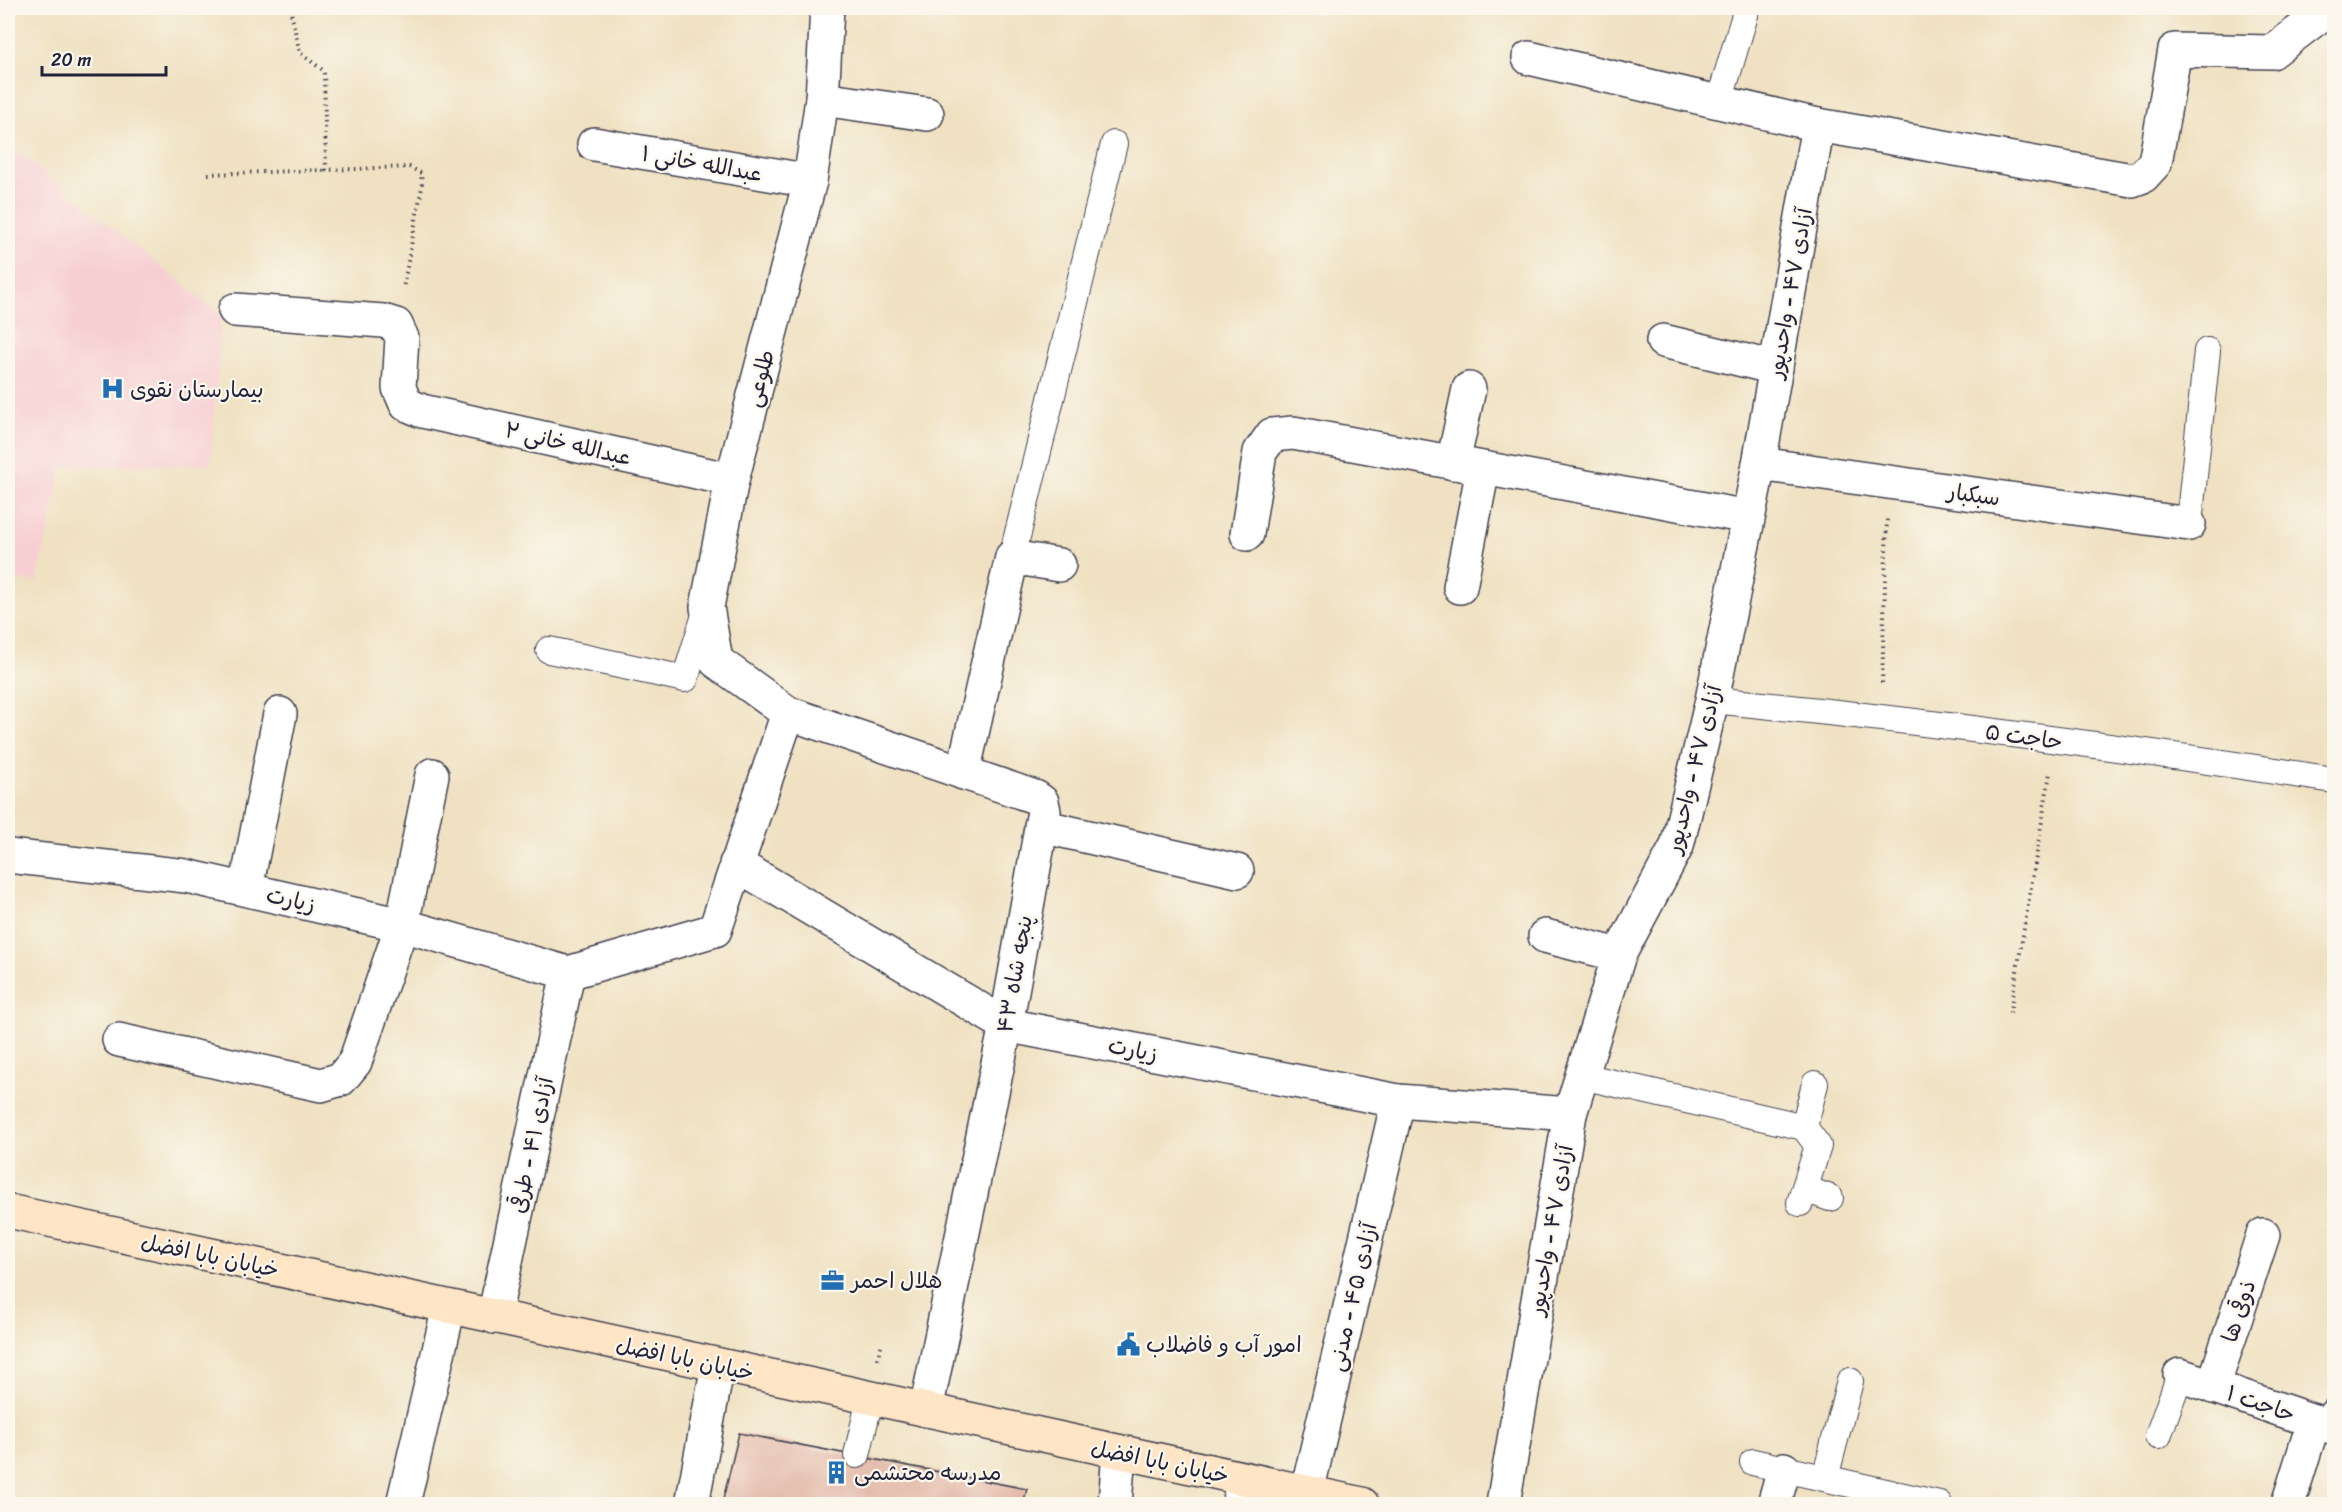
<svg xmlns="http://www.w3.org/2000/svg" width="2342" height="1512" viewBox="0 0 2342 1512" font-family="Sriracha,'Playpen Sans Arabic',sans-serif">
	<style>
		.built { fill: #f7cfd3 }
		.building { fill: #e0b1a0 }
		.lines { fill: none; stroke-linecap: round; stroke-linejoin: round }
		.lane-casing { stroke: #413f4f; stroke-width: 28 }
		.street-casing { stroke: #413f4f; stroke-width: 36 }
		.secondary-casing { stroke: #413f4f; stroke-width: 36 }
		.path { stroke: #413f4f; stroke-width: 4; stroke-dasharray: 1.5 4.5; stroke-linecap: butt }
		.lane { stroke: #fff; stroke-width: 26 }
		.street { stroke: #fff; stroke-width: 33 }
		.secondary { stroke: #fde5c5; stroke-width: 33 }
		.labels { text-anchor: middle; stroke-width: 4.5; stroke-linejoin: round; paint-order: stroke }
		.street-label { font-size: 22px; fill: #22223b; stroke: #fbf7ec }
		.poi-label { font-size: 22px; fill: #22223b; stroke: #fbf7ec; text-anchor: start }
	</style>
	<rect width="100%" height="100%" fill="#fbf7ec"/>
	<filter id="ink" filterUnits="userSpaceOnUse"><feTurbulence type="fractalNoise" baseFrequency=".0167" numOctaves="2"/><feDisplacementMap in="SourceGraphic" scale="12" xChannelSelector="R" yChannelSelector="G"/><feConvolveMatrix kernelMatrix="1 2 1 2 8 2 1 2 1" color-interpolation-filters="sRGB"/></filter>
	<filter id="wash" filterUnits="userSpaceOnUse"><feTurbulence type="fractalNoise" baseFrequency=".008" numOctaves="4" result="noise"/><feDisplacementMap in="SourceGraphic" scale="24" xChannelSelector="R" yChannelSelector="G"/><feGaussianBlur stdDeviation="1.35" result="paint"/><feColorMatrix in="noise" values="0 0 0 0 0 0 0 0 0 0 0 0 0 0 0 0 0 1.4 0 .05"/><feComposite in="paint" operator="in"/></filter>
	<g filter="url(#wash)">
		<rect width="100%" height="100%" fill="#efe1c1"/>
		<!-- built -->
		<path class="built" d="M8,144L221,315L211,464L62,467L37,582L8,579Z"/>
		<g id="blocks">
			<!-- building -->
			<path class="building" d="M739,1433L1027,1489L1023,1504H722Z"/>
		</g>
	</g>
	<g filter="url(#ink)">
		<use href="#blocks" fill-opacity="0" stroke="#413f4f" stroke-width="1.5"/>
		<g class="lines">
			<defs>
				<g id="lane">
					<path d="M1719,102L1745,15"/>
					<path d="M2189,524L2207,351"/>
					<path d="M1012,557L1114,144"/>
					<path d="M549,650L685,679L707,609"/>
					<path d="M1712,700C1920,720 2128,748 2334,780"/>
					<path d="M1582,1076L1804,1127L1818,1146L1800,1203"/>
					<path d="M1804,1127L1815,1084"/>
					<path d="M1805,1189L1830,1198"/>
					<path d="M2158,1436L2180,1375"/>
					<path d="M857,1455L870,1399"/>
					<path d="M1753,1462L1939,1504"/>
					<path d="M1825,1478L1850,1381"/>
					<path d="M1235,1504L1240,1478"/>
				</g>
				<g id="street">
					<path d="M827,8L822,99L810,181L732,480L707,607L716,661L788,713L1035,797L1042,802L1044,811L1006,1025L926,1410"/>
					<path d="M1529,58L1818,125L2132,180L2143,176L2155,163L2175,50L2272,52L2330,8"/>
					<path d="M822,99L927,114"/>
					<path d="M594,144L810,181"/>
					<path d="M235,310L383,321L396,325L402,338L399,388L406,404L422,411L732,480"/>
					<path d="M1663,341L1776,368"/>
					<path d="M1453,463L1469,389"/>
					<path d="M1759,464L2189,524"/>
					<path d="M1247,534L1260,452L1272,435L1293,433L1748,517"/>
					<path d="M1460,587L1483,469"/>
					<path d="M963,773L1012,557L1059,565"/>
					<path d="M1041,826L1237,871"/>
					<path d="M8,856L186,876L402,925L568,973"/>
					<path d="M736,864L1006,1025L1398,1101L1570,1114"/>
					<path d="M246,889L280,714"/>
					<path d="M1545,936L1619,955"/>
					<path d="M568,973L715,930L788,713"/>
					<path d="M119,1040L321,1085L341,1079L355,1062L402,925L432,775"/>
					<path d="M494,1317L568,973"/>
					<path d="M2180,1375L2331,1427L2334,1416"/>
					<path d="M2213,1387L2263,1235"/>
					<path d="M1307,1492L1398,1101"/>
					<path d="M403,1504L449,1307"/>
					<path d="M692,1504L718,1365"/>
					<path d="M1115,1504L1119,1452"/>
					<path d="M1503,1504L1570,1114L1619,955L1677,846L1712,700L1759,464L1818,125"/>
					<path d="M1774,1504L1784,1469"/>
					<path d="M2288,1504L2314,1421"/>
				</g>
				<path id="secondary" d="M8,1211L1362,1504"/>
			</defs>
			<!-- lane casing -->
			<use href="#lane" class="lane-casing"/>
			<!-- street casing -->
			<use href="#street" class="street-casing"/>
			<!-- secondary casing -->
			<use href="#secondary" class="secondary-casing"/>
			<!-- path -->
			<g class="path">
				<path d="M290,8L300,53L324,71L326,170L409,167L421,173L422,187L403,289"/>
				<path d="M208,174L326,170"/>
				<path d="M1882,683L1887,519"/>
				<path d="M2010,1013L2050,773"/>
				<path d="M878,1359L882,1342"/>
			</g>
			<!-- lane -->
			<use href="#lane" class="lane"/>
			<!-- street -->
			<use href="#street" class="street"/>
			<!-- secondary -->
			<use href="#secondary" class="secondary"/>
		</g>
	</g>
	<!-- icons -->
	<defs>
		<symbol id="hospital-bare" viewBox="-9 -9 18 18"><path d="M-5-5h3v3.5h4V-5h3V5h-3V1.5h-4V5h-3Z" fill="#1f6fb2" stroke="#fbf7ec" stroke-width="2.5" paint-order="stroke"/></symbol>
		<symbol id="office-bare" viewBox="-9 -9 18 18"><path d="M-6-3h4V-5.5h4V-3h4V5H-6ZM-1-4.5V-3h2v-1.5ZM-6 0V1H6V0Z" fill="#1f6fb2" stroke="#fbf7ec" stroke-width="2.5" paint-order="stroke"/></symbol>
		<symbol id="civic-bare" viewBox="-9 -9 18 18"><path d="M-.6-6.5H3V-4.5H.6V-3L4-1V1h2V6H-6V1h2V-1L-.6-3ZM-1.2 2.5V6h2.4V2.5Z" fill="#1f6fb2" stroke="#fbf7ec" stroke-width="2.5" paint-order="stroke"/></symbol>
		<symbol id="building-bare" viewBox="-9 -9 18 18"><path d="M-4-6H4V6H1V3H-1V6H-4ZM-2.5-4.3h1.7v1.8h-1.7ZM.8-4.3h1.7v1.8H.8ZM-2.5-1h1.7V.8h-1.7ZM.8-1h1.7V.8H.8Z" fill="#1f6fb2" stroke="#fbf7ec" stroke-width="2.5" paint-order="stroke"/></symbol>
	</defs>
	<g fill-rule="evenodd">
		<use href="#hospital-bare" x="96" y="372" width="33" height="33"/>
		<use href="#office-bare" x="816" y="1264" width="33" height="33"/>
		<use href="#civic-bare" x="1112" y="1328" width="33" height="33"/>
		<use href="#building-bare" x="820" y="1456" width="33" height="33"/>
	</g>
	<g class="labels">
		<!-- street labels -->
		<g class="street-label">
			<text transform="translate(702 163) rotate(10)" y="8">عبدالله خانی ۱</text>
			<text transform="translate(1789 293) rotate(-80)" y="8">آزادی ۴۷ - واحدپور</text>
			<text transform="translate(759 378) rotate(-75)" y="8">طلوعی</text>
			<text transform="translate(568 443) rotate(13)" y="8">عبدالله خانی ۲</text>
			<text transform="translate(1974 494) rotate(8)" y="8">سبکبار</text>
			<text transform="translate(2024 736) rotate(8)" y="8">حاجت ۵</text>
			<text transform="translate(1693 769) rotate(-76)" y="8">آزادی ۴۷ - واحدپور</text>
			<text transform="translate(291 899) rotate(13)" y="8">زیارت</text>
			<text transform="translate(1014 974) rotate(-80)" y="8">پنجه شاه ۴۳</text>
			<text transform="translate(1133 1049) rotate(11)" y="8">زیارت</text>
			<text transform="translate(531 1145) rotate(-78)" y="8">آزادی ۴۱ - طرقی</text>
			<text transform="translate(1550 1230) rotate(-80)" y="8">آزادی ۴۷ - واحدپور</text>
			<text transform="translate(210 1255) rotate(12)" y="8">خیابان بابا افضل</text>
			<text transform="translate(1352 1297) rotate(-77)" y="8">آزادی ۴۵ - مدنی</text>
			<text transform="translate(2238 1311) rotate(-72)" y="8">ذوقی ها</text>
			<text transform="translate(685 1358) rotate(12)" y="8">خیابان بابا افضل</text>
			<text transform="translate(2261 1403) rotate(19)" y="8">حاجت ۱</text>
			<text transform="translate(1160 1461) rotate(12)" y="8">خیابان بابا افضل</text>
		</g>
		<!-- poi labels -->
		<g class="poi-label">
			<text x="130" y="397">بیمارستان نقوی</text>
			<text x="851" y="1288">هلال احمر</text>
			<text x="1146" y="1352">امور آب و فاضلاب</text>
			<text x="854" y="1480">مدرسه محتشمی</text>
		</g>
	</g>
	<!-- margin -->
	<rect width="2342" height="1512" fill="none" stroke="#fbf7ec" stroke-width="30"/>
	<!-- scale -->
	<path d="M42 66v9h124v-9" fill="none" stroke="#22223b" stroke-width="3"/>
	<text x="51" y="66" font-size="18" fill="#22223b" stroke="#fbf7ec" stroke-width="4.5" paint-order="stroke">20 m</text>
</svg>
